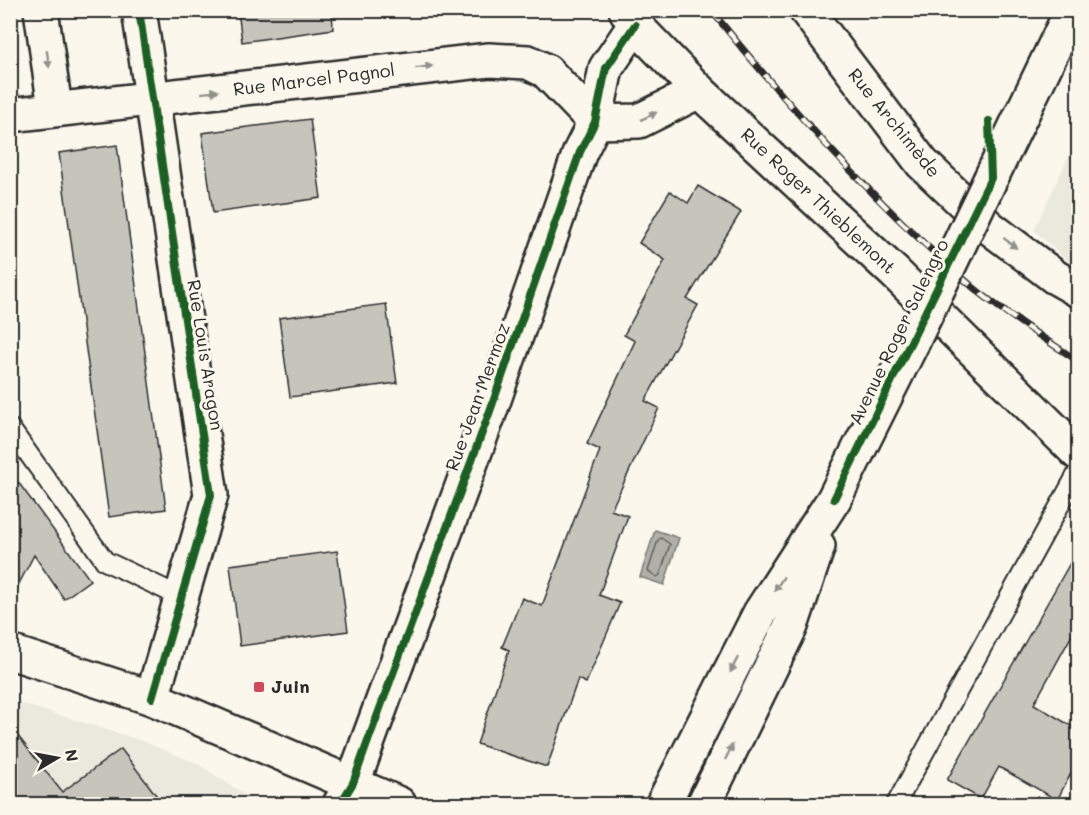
<svg xmlns="http://www.w3.org/2000/svg" width="1089" height="815" viewBox="0 0 1089 815" font-family="Mali,sans-serif">
	<style>
		.built { fill: #ebe8de }
		.water { fill: #b1afa7; stroke: #7b7a75; stroke-width: 1.5 }
		.lines { fill: none; stroke-linecap: round; stroke-linejoin: round }
		.shore { stroke: #61605d; stroke-width: 1.5 }
		.building { fill: #c7c4bc; stroke: #2b2b2b; stroke-width: 1.5 }
		.lane-casing { stroke: #2b2b2b; stroke-width: 22 }
		.street-casing { stroke: #2b2b2b; stroke-width: 38 }
		.secondary-casing { stroke: #2b2b2b; stroke-width: 38 }
		.lane { stroke: #fbf7ec; stroke-width: 18 }
		.street { stroke: #fbf7ec; stroke-width: 33 }
		.secondary { stroke: #fbf7ec; stroke-width: 33 }
		.rail-casing { stroke: #2b2b2b; stroke-width: 7 }
		.rail { stroke: #fbf7ec; stroke-width: 4.5; stroke-dasharray: 14; stroke-linecap: butt }
		.secondary-bridge-casing { stroke: #2b2b2b; stroke-width: 38; stroke-linecap: butt }
		.secondary-bridge { stroke: #fbf7ec; stroke-width: 33 }
		.cycleway-casing { stroke: #fbf7ec; stroke-width: 11 }
		.cycleway { stroke: #1b5e20; stroke-width: 8 }
		.oneway { fill: #93918c }
		.poi-dot { fill: #d1495b; stroke: #fbf7ec; stroke-width: 2 }
		.labels { text-anchor: middle; stroke-width: 6; stroke-linejoin: round; paint-order: stroke }
		.street-label { font-size: 18px; fill: #2b2b2b; stroke: #fbf7ec }
		.poi-label { font-size: 18px; font-weight: bold; fill: #2b2b2b; stroke: #fbf7ec; text-anchor: start }
	</style>
	<rect width="100%" height="100%" fill="#fbf7ec"/>
	<filter id="ink" filterUnits="userSpaceOnUse"><feTurbulence type="fractalNoise" baseFrequency=".0167" numOctaves="2"/><feDisplacementMap in="SourceGraphic" scale="12" xChannelSelector="R" yChannelSelector="G"/><feConvolveMatrix kernelMatrix="1 2 1 2 8 2 1 2 1" color-interpolation-filters="sRGB"/></filter>
	<g filter="url(#ink)">
		<!-- built -->
		<g class="built">
			<path d="M1078,136V271L1034,230Z"/>
			<path d="M13,701L137,739L196,763L260,804H11Z"/>
		</g>
		<!-- water -->
		<path class="water" d="M655,530L679,538L664,585L640,577Z"/>
		<g class="lines">
			<!-- shore -->
			<path class="shore" d="M661,538L670,544L660,575L657,577L648,571L658,540Z"/>
		</g>
		<!-- building -->
		<g class="building">
			<path d="M238,10H332L333,29L242,42Z"/>
			<path d="M310,119L321,198L213,213L202,133Z"/>
			<path d="M117,145L166,509L109,517L59,153Z"/>
			<path d="M698,186L741,212L687,299L698,305L645,401L659,408L611,510L628,516L599,595L620,603L586,683L578,679L547,767L477,744L509,650L502,647L522,598L542,606L600,450L587,444L635,341L624,335L665,260L639,243L670,191L688,203Z"/>
			<path d="M386,304L397,383L290,397L279,318Z"/>
			<path d="M10,471L90,580L64,599L34,555L10,601Z"/>
			<path d="M1078,549V624L1034,704L1078,730V760L1057,800L999,767L981,799L947,780Z"/>
			<path d="M337,551L348,631L240,646L230,565Z"/>
			<path d="M10,726L62,792L121,749L163,804H10Z"/>
		</g>
		<g class="lines">
			<defs>
				<g id="lane">
					<path d="M10,428L105,561L181,597"/>
					<path d="M896,804L1078,472"/>
				</g>
				<g id="street">
					<path d="M41,10L55,108"/>
					<path d="M139,10L211,495L152,698"/>
					<path d="M626,10L635,25L699,91L895,273L1078,453"/>
					<path d="M806,10L922,163L989,227L1055,277L1078,290"/>
					<path d="M10,115L489,60L528,62L546,71L595,122"/>
					<path d="M595,122L639,121L699,91"/>
					<path d="M10,652L152,698L399,804"/>
					<path d="M340,804L353,783L368,741L490,411L580,152L595,122L606,68L635,25"/>
				</g>
				<g id="secondary">
					<path d="M991,178L1072,10"/>
					<path d="M663,804L760,613L834,499L913,341"/>
					<path d="M704,804L791,626L818,546"/>
				</g>
			</defs>
			<!-- lane casing -->
			<use href="#lane" class="lane-casing"/>
			<!-- street casing -->
			<use href="#street" class="street-casing"/>
			<!-- secondary casing -->
			<use href="#secondary" class="secondary-casing"/>
			<!-- lane -->
			<use href="#lane" class="lane"/>
			<!-- street -->
			<use href="#street" class="street"/>
			<!-- secondary -->
			<use href="#secondary" class="secondary"/>
			<defs>
				<path id="rail" d="M711,10C791,110 877,205 974,288C1007,315 1043,338 1078,361"/>
			</defs>
			<!-- rail casing -->
			<use href="#rail" class="rail-casing"/>
			<!-- rail -->
			<use href="#rail" class="rail"/>
			<defs>
				<path id="secondary-bridge" d="M913,341L991,178"/>
			</defs>
			<!-- secondary-bridge casing -->
			<use href="#secondary-bridge" class="secondary-bridge-casing"/>
			<!-- secondary-bridge -->
			<use href="#secondary-bridge" class="secondary-bridge"/>
			<defs>
				<g id="cycleway">
					<path d="M139,10L211,495L152,698"/>
					<path d="M834,499L991,178L989,121"/>
					<path d="M340,804L353,783L368,741L490,411L580,152L595,122L606,68L635,25"/>
				</g>
			</defs>
			<!-- cycleway casing -->
			<use href="#cycleway" class="cycleway-casing"/>
			<!-- cycleway -->
			<use href="#cycleway" class="cycleway"/>
		</g>
		<!-- one-way arrows -->
		<defs><path id="oneway-solid" d="M-6-.8H1V-3.2L6.5 0L1 3.2V.8H-6Z" transform="scale(1.5)"/></defs>
		<g class="oneway">
			<use href="#oneway-solid" transform="translate(48 59) rotate(82)"/>
			<use href="#oneway-solid" transform="translate(424 67) rotate(-7)"/>
			<use href="#oneway-solid" transform="translate(210 92) rotate(-7)"/>
			<use href="#oneway-solid" transform="translate(649 116) rotate(-26)"/>
			<use href="#oneway-solid" transform="translate(1010 243) rotate(38)"/>
			<use href="#oneway-solid" transform="translate(779 584) rotate(123)"/>
			<use href="#oneway-solid" transform="translate(734 665) rotate(117)"/>
			<use href="#oneway-solid" transform="translate(729 752) rotate(-64)"/>
		</g>
	</g>
	<!-- markers -->
	<rect class="poi-dot" x="253" y="681" width="12" height="12" rx="3"/>
	<g class="labels">
		<!-- street labels -->
		<g class="street-label">
			<text transform="translate(314 80) rotate(-7)" y="6">Rue Marcel Pagnol</text>
			<text transform="translate(894 123) rotate(51)" y="6">Rue Archimède</text>
			<text transform="translate(818 201) rotate(43)" y="6">Rue Roger Thieblemont</text>
			<text transform="translate(899 332) rotate(-64)" y="6">Avenue Roger Salengro</text>
			<text transform="translate(205 355) rotate(81)" y="6">Rue Louis Aragon</text>
			<text transform="translate(478 397) rotate(-70)" y="6">Rue Jean Mermoz</text>
		</g>
		<!-- poi labels -->
		<g class="poi-label">
			<text x="271" y="693">Juin</text>
		</g>
	</g>
	<!-- margin -->
	<rect width="1089" height="815" fill="none" stroke="#fbf7ec" stroke-width="36"/>
	<rect x="18" y="18" width="1053" height="779" fill="none" stroke="#2b2b2b" stroke-width="2" filter="url(#ink)"/>
	<!-- north arrow -->
	<g transform="translate(57 758) rotate(80)" stroke="#fbf7ec" stroke-width="4.5" paint-order="stroke">
	<path d="M0-4.5L10 22L0 15L-10 22Z" fill="#2b2b2b"/>
	<text y="-9" font-size="16" font-weight="bold" text-anchor="middle" fill="#2b2b2b">N</text>
	</g>
</svg>
